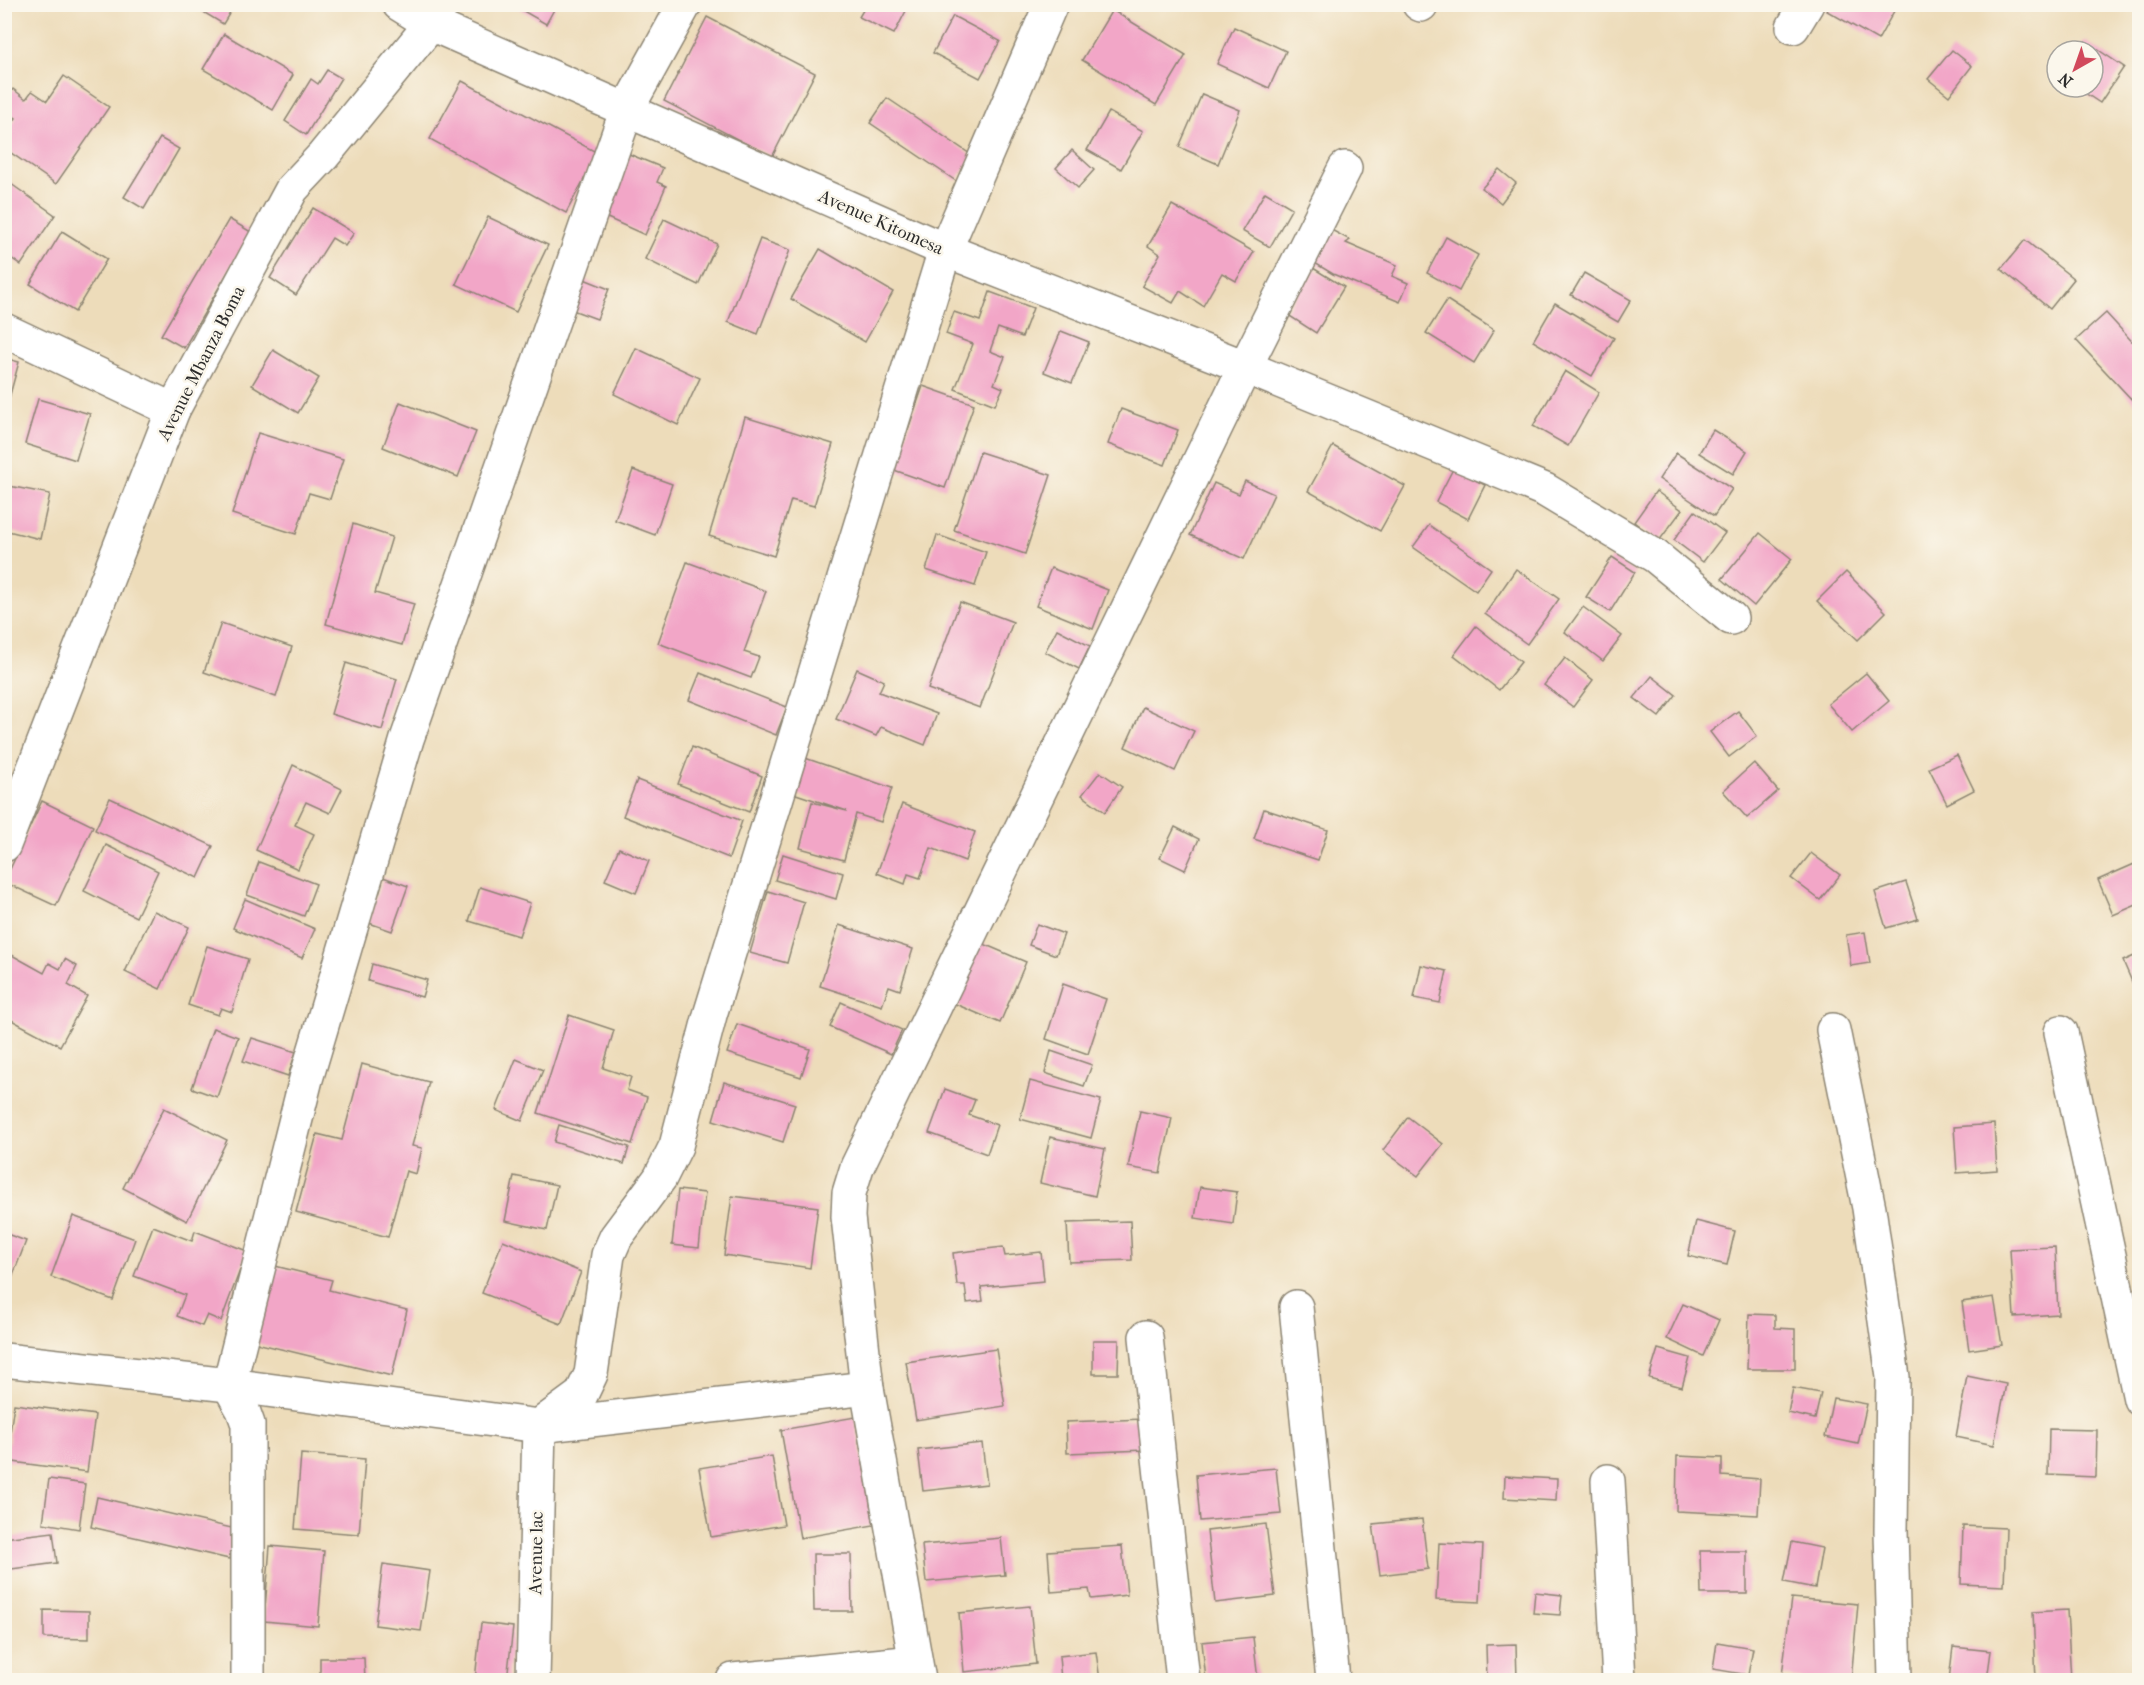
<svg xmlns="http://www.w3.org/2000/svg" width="2144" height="1685" viewBox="0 0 2144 1685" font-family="'IM FELL French Canon',serif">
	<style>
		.building { fill: #f2a6c7 }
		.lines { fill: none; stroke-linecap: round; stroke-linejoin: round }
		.minor-casing { stroke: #8c8472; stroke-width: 36 }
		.minor { stroke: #fff; stroke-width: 33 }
		.labels { text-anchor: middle; stroke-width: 5; stroke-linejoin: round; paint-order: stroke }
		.street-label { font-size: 18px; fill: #2b2b2b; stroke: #fbf7ec }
	</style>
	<rect width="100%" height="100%" fill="#fbf7ec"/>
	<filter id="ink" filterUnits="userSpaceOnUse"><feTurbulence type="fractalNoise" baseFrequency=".0167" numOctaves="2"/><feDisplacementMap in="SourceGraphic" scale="12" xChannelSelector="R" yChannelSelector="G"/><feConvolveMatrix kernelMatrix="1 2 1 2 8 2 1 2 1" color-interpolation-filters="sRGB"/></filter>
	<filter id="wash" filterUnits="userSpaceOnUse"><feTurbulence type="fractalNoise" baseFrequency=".008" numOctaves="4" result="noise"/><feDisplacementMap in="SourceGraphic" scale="24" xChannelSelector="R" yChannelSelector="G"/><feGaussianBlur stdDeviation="1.35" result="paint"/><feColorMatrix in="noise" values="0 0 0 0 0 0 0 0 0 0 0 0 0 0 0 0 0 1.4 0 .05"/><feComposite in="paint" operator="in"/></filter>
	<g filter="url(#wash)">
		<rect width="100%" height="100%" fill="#eddcba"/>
		<g id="blocks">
			<!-- building -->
			<g class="building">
				<path d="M190,4H235L223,24Z"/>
				<path d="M511,4H557L546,24Z"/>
				<path d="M1831,4H1883L1894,11L1878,40L1827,11Z"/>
				<path d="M866,5H909L894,34L859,17Z"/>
				<path d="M1112,10L1186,55L1156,105L1082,60Z"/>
				<path d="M953,16L1000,41L980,78L933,53Z"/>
				<path d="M707,17L815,73L772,157L664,101Z"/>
				<path d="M1234,27L1286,51L1269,88L1217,64Z"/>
				<path d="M224,34L293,75L273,110L203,69Z"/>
				<path d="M2085,41L2124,67L2100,103L2076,87H2093V51H2078Z"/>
				<path d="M1952,50L1972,66L1949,96L1928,79Z"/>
				<path d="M327,70L341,78L306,135L285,121L311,79L318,84Z"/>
				<path d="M64,76L109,107L56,184L4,148V134L16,118L4,110V101L13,89L26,99L32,91L47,101Z"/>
				<path d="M462,81L598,153L566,213L430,139Z"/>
				<path d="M1202,94L1240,110L1218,164L1179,147Z"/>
				<path d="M887,98L973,156L956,181L870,123Z"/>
				<path d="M1109,112L1143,131L1121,169L1087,150Z"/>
				<path d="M160,138L179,149L144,209L124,197Z"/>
				<path d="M1072,150L1094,170L1078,188L1056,168Z"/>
				<path d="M629,154L663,168L657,182L666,186L645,235L603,216Z"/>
				<path d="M1499,169L1516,183L1501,203L1482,188Z"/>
				<path d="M4,179L55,215L21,265L4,253Z"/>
				<path d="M1265,192L1292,208L1270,247L1242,231Z"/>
				<path d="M1172,205L1254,252L1236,281L1222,273L1203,306L1180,291L1173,303L1142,286L1160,254L1148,246Z"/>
				<path d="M313,208L354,233L345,246L332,238L296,295L270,278Z"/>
				<path d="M488,217L548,245L516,312L456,284Z"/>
				<path d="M229,219L251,232L184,348L161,335Z"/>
				<path d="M664,219L717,244L698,285L645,259Z"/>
				<path d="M1326,227L1350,240L1346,243L1397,265L1392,276L1408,283L1400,302L1333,274L1308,259Z"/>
				<path d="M62,231L107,259L75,312L30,284Z"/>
				<path d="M1446,237L1478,255L1459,291L1427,273Z"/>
				<path d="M760,239L790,250L758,334L728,322Z"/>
				<path d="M2025,240L2074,279L2050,309L2001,269Z"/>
				<path d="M820,249L893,292L865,342L791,299Z"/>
				<path d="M1313,268L1344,287L1316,333L1285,313Z"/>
				<path d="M1584,273L1631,300L1618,322L1571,295Z"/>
				<path d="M579,277L609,289L597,319L567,308Z"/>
				<path d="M990,292L1033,308L1022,337L998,328L990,351L1005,357L994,384L1003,388L995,405L955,389L973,344L946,334L954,312L980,321Z"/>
				<path d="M1447,300L1494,330L1474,363L1426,333Z"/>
				<path d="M1555,303L1614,338L1592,376L1533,341Z"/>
				<path d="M2106,313L2139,349V398L2135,403L2076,340Z"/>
				<path d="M1061,331L1089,342L1072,383L1044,372Z"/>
				<path d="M636,348L700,378L678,425L614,394Z"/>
				<path d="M273,350L319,378L298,413L252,385Z"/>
				<path d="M4,358L19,362L5,413H4Z"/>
				<path d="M1565,371L1599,392L1568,446L1533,426Z"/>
				<path d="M923,386L974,404L945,488L894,470Z"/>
				<path d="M38,399L90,414L76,460L25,444Z"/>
				<path d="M400,402L476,432L458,477L383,447Z"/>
				<path d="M1121,409L1178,430L1165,465L1108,444Z"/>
				<path d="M745,417L833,444L814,506L791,500L774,556L709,536Z"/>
				<path d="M1713,430L1747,451L1733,474L1699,453Z"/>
				<path d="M258,433L343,459L330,499L309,493L296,534L232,514Z"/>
				<path d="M1333,446L1405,486L1380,531L1308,491Z"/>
				<path d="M980,452L1051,475L1025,554L954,530Z"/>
				<path d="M1676,453L1732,489L1714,516L1659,479Z"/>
				<path d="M1453,469L1485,485L1468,519L1436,502Z"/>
				<path d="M633,470L672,484L655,535L615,520Z"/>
				<path d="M1245,481L1274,494L1244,559L1190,535L1214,483L1239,494Z"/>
				<path d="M9,486L50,494L40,539L4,530V509Z"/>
				<path d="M1656,491L1682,510L1659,541L1634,522Z"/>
				<path d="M1695,511L1725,533L1703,562L1674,540Z"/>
				<path d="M353,524L392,537L375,593L414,604L402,645L326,624Z"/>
				<path d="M1429,525L1491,569L1476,591L1413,547Z"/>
				<path d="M1760,533L1792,559L1754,606L1722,579Z"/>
				<path d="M937,535L986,552L975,586L926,570Z"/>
				<path d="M1612,557L1635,572L1610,612L1586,597Z"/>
				<path d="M687,562L766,591L744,652L759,657L751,678L658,643Z"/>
				<path d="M1051,568L1108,590L1093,629L1036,606Z"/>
				<path d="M1516,569L1559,599L1527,644L1485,614Z"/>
				<path d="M1846,572L1886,612L1858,640L1817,601Z"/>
				<path d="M960,602L1013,622L980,708L928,689Z"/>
				<path d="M1583,607L1622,636L1603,661L1565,632Z"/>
				<path d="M221,623L292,647L276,697L204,672Z"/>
				<path d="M1476,626L1521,662L1499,690L1454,655Z"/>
				<path d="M1057,629L1090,646L1079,669L1045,652Z"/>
				<path d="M1565,658L1593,680L1573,707L1544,685Z"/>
				<path d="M346,663L397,679L382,730L331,714Z"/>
				<path d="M857,669L884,681L879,692L937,714L925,745L881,727L876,736L836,719Z"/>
				<path d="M700,673L787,707L776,735L689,700Z"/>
				<path d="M1866,673L1889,701L1852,732L1828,704Z"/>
				<path d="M1652,676L1676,695L1659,717L1634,698Z"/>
				<path d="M1143,707L1194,731L1175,771L1125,747Z"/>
				<path d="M1738,711L1757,736L1729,757L1710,732Z"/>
				<path d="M692,747L762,776L749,812L678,784Z"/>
				<path d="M1957,755L1974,790L1947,804L1929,768Z"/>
				<path d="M805,758L892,788L881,822L856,814L844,860L800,848L812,802L847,811L793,793Z"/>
				<path d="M1754,763L1778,791L1747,818L1723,791Z"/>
				<path d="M293,765L342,789L330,813L306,802L295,825L314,834L298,869L256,850Z"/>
				<path d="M1100,772L1122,787L1105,812L1082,795Z"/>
				<path d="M637,780L742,821L729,858L623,816Z"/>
				<path d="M110,798L213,846L198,878L95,830Z"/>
				<path d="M42,801L93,826L56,906L4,882Z"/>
				<path d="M902,804L975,832L965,861L931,848L920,878L908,874L905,884L877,873Z"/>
				<path d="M1264,809L1328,830L1318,860L1254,839Z"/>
				<path d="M1175,827L1199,839L1185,870L1160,858Z"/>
				<path d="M106,845L158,871L136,917L84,891Z"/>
				<path d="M619,848L649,861L636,893L605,880Z"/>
				<path d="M1811,853L1840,875L1820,900L1791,878Z"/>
				<path d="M783,854L843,873L836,899L775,880Z"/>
				<path d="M259,862L316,884L304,916L247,895Z"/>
				<path d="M2139,862V904L2113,915L2098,880Z"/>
				<path d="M383,877L408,886L392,931L369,923Z"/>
				<path d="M1906,882L1918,919L1886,928L1875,892Z"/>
				<path d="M480,887L530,903L519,936L469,921Z"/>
				<path d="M768,891L804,902L787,963L750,953Z"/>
				<path d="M245,899L315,929L302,958L233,928Z"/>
				<path d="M154,911L189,927L160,989L125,972Z"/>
				<path d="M1037,924L1064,934L1056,955L1029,945Z"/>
				<path d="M839,925L913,949L900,990L889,986L882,1006L820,986Z"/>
				<path d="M1865,932L1870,963L1851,966L1846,935Z"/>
				<path d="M979,942L1026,962L1000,1023L953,1003Z"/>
				<path d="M207,946L248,959L232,1012L221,1008L218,1015L188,1005Z"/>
				<path d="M10,954L44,973L49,963L60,969L65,959L77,966L68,985L87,996L60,1046L4,1016V964Z"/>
				<path d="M2139,954V998L2123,961Z"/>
				<path d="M372,964L427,980L422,997L368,981Z"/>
				<path d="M1421,965L1447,971L1440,1003L1414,998Z"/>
				<path d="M1063,984L1106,999L1088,1054L1046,1039Z"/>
				<path d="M841,1002L902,1030L891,1054L830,1027Z"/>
				<path d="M569,1015L614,1030L603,1068L631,1077L627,1090L647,1097L632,1144L538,1113Z"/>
				<path d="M737,1024L810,1049L801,1077L727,1053Z"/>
				<path d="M213,1028L238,1037L217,1097L192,1088Z"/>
				<path d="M252,1038L296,1052L288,1076L243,1061Z"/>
				<path d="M1051,1051L1092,1065L1084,1086L1045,1073Z"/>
				<path d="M516,1059L543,1070L522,1121L496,1110Z"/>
				<path d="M362,1064L429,1082L412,1146L422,1148L416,1174L406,1171L388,1237L296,1212L317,1134L342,1140Z"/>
				<path d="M1030,1081L1101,1100L1091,1138L1020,1119Z"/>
				<path d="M724,1082L795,1104L783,1142L713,1120Z"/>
				<path d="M945,1089L975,1100L969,1115L997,1125L987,1154L929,1133Z"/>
				<path d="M164,1108L227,1140L187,1221L123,1188Z"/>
				<path d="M1140,1111L1172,1118L1160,1173L1128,1167Z"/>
				<path d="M1408,1117L1443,1144L1418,1176L1383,1150Z"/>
				<path d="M1994,1124L1997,1170L1957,1173L1954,1127Z"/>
				<path d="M559,1125L629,1147L624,1164L554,1142Z"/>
				<path d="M1050,1137L1105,1149L1095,1196L1040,1183Z"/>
				<path d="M514,1176L557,1185L547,1230L505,1221Z"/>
				<path d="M1200,1187L1237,1192L1233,1224L1195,1218Z"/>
				<path d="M678,1190L705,1193L699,1248L672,1245Z"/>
				<path d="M732,1196L818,1207L810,1268L724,1255Z"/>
				<path d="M73,1216L135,1239L113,1300L51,1277Z"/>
				<path d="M1130,1221L1132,1260L1069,1262L1067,1223Z"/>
				<path d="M1696,1221L1735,1231L1727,1265L1688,1256Z"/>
				<path d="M153,1226L192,1241L195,1231L247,1251L221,1321L207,1315L202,1326L177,1316L185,1295L134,1276Z"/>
				<path d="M4,1233L26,1241L6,1294L4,1293Z"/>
				<path d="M503,1240L581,1272L561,1324L482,1293Z"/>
				<path d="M1003,1247L1005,1256L1041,1252L1044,1281L981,1287L983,1301L967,1303L965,1285H957L953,1253Z"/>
				<path d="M2055,1247L2058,1314L2014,1317L2010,1249Z"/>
				<path d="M275,1266L332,1280L329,1290L407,1310L392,1376L256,1343Z"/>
				<path d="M1994,1297L2002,1345L1969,1350L1962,1302Z"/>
				<path d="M1683,1304L1719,1320L1703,1356L1667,1339Z"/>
				<path d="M1749,1314L1775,1315V1328L1795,1329V1369H1747Z"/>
				<path d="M1093,1340H1119L1118,1374H1093Z"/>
				<path d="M996,1349L1005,1406L916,1420L906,1362Z"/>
				<path d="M1658,1349L1690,1358L1682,1387L1649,1378Z"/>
				<path d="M1967,1376L2006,1384L1994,1445L1956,1437Z"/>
				<path d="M1793,1388L1821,1393L1815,1419L1788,1413Z"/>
				<path d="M1833,1398L1867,1404L1858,1444L1825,1437Z"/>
				<path d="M14,1404L95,1415L87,1472L6,1461Z"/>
				<path d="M855,1417L874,1525L800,1538L781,1430Z"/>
				<path d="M1144,1419L1146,1450L1067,1453L1066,1422Z"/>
				<path d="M2049,1429L2097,1430L2096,1477L2048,1475Z"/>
				<path d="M982,1443L987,1484L923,1491L918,1450Z"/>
				<path d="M301,1454L365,1459L359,1534L295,1529Z"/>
				<path d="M772,1456L784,1525L711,1537L699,1468Z"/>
				<path d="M1677,1456L1722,1458V1476L1760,1479L1758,1515L1676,1511Z"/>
				<path d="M1276,1468L1281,1514L1200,1521L1196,1475Z"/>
				<path d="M1505,1476L1557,1479L1556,1501L1504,1498Z"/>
				<path d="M49,1479L85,1484L79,1529L43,1523Z"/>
				<path d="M97,1497L236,1529L229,1559L91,1527Z"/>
				<path d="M1422,1519L1428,1569L1380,1575L1373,1524Z"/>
				<path d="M1266,1524L1275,1596L1215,1603L1207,1531Z"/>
				<path d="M1963,1526L2006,1528L2004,1586L1961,1584Z"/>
				<path d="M53,1532L57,1563L4,1570V1538Z"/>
				<path d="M1001,1538L1005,1575L926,1582L922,1545Z"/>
				<path d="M1792,1542L1822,1548L1815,1588L1784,1582Z"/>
				<path d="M1439,1543L1483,1545L1480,1602L1436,1600Z"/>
				<path d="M270,1546L324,1551L318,1626L264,1621Z"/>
				<path d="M1122,1546L1127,1595L1091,1599L1089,1589L1051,1592L1048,1551Z"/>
				<path d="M1700,1551H1747V1594H1701Z"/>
				<path d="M813,1554H851L852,1611H814Z"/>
				<path d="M383,1564L430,1571L421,1631L375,1625Z"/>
				<path d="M1535,1592L1562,1595L1560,1615L1533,1613Z"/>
				<path d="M1791,1598L1858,1604L1851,1680H1811L1782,1676Z"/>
				<path d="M1030,1606L1036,1664L964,1672L959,1613Z"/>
				<path d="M44,1610L89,1611V1639L44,1638Z"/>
				<path d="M2067,1610L2071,1680H2036L2033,1612Z"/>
				<path d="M481,1623L513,1627L507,1680H475Z"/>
				<path d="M1253,1637L1258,1680H1206L1202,1642Z"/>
				<path d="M1717,1642L1753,1648L1748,1675L1713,1669Z"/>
				<path d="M1516,1644L1517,1680H1487L1486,1645Z"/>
				<path d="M1953,1647L1991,1651L1987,1680H1949Z"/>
				<path d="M1096,1652L1100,1680H1061L1059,1656Z"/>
				<path d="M320,1658H364L365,1680H320Z"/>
			</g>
		</g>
	</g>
	<g filter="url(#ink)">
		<use href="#blocks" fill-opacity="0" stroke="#8c8472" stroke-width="1.5"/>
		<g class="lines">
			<defs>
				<g id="minor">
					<path d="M399,4L431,24L945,250L1245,367L1545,490L1655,556L1731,618"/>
					<path d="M1419,4L1421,5"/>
					<path d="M1793,27L1807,4"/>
					<path d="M4,330L173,410"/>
					<path d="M4,845L173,410L292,189L323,156L431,24L441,6"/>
					<path d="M1833,1030L1869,1208L1893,1377L1891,1531L1895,1680"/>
					<path d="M2061,1032L2140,1399"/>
					<path d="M1296,1307L1333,1680"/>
					<path d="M1146,1337L1183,1680"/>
					<path d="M4,1360L229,1385L539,1426L867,1388"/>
					<path d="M1608,1481L1619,1680"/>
					<path d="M248,1680V1424L243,1410L229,1385L306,1079L407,739L627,109L685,4"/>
					<path d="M533,1680L539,1426L581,1395L591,1374L608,1255L616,1237L660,1178L676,1146L710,1015L945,250L1051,4"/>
					<path d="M733,1680L915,1662"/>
					<path d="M919,1680L867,1388L848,1217L849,1193L857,1167L1245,367L1345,168"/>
				</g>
			</defs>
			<!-- minor casing -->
			<use href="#minor" class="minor-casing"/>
			<!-- minor -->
			<use href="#minor" class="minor"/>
		</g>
	</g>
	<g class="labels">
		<!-- street labels -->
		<g class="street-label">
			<text transform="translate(881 222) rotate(24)" y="6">Avenue Kitomesa</text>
			<text transform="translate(201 363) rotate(-63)" y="6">Avenue Mbanza Boma</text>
			<text transform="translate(536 1553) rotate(-89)" y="6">Avenue lac</text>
		</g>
	</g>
	<!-- margin -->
	<rect width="2144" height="1685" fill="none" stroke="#fbf7ec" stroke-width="24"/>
	<!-- north arrow -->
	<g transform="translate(2075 69) rotate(220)"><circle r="28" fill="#fbf7ec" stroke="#a8a59f" stroke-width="1.5"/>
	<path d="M0-4.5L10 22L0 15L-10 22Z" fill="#d1495b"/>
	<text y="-9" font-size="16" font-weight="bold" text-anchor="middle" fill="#2b2b2b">N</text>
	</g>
</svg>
